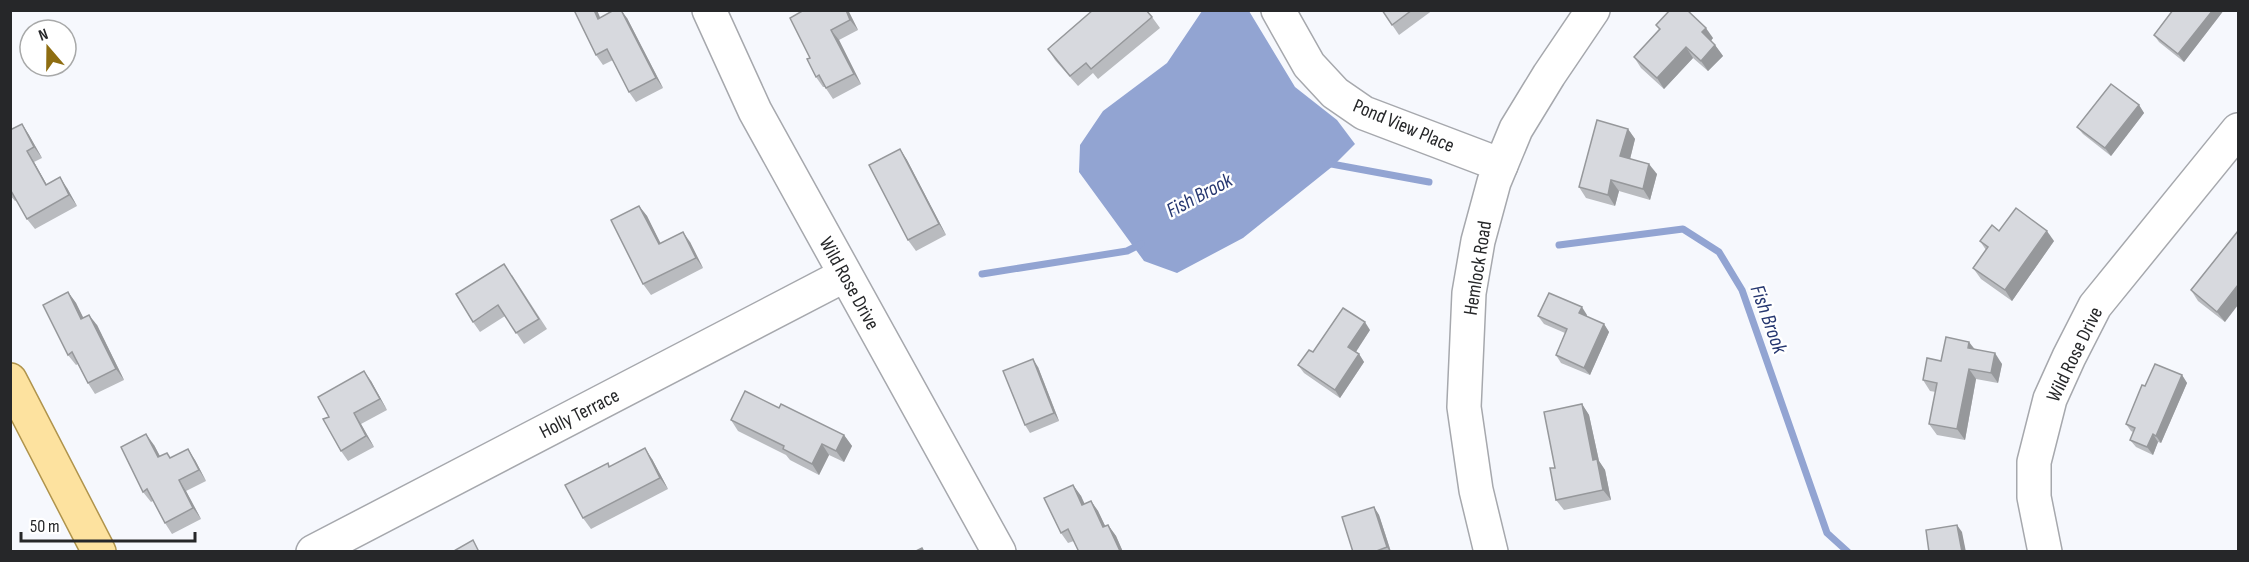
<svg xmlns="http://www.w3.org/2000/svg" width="2249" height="562" viewBox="0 0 2249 562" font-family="'Sofia Sans Condensed',sans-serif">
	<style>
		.water { fill: #92a4d2 }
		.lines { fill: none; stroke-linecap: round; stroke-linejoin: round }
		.stream { stroke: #92a4d2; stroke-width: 7 }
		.minor-casing { stroke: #a6a8ad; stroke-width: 36 }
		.major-casing { stroke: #b0944c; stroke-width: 36 }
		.minor { stroke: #fff; stroke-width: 33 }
		.major { stroke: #fde29f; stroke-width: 33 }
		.wall { fill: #b9bbbf }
		.shaded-wall { fill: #96989b }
		.building { fill: #d7d9de; stroke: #96989b; stroke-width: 1.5 }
		.labels { text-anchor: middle; stroke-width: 5; stroke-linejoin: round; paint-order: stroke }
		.street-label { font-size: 20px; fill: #262729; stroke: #fff }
		.water-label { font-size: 21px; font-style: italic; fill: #263770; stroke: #fff }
	</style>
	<rect width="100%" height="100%" fill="#f6f8fd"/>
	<!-- water -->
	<path class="water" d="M1202,11H1249L1295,87L1337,120L1355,144L1333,166L1243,238L1177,273L1144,261L1079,172L1080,145L1103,111L1167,63Z"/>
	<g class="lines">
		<!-- stream -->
		<g class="stream">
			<path d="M1326,163L1429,182"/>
			<path d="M1559,245L1683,229L1719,252L1742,290L1827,533L1848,552"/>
			<path d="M982,274L1127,251L1141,244"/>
		</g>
		<defs>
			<g id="minor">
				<path d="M709,10L755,111L999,552"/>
				<path d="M1278,10L1309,65L1335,93L1364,113L1501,165"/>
				<path d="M313,552L845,275"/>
				<path d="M1491,552L1476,490L1464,407L1469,293L1478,241L1494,182L1516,129L1549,75L1593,10"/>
				<path d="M2045,552L2034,497V462L2050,399L2069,357L2095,306L2238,130"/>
			</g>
			<path id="major" d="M10,380L99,552"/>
		</defs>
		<!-- minor casing -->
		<use href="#minor" class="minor-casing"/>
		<!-- major casing -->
		<use href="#major" class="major-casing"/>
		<!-- minor -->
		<use href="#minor" class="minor"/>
		<!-- major -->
		<use href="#major" class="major"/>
	</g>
	<!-- wall -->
	<g class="wall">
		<path d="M848,10L858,30L839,40L861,84L833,99L825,87H823L816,77L810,58L790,18Z"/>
		<path d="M1382,10H1433L1399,35Z"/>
		<path d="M2173,10H2224L2184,62L2159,42L2154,35Z"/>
		<path d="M1152,17L1160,28L1098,79L1093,73L1078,86L1055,60L1048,49Z"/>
		<path d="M600,18H627L663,88L636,102L629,92L613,60L603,65L596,55Z"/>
		<path d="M1656,25L1713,38L1711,41L1715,45L1723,56L1708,71L1693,58L1664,89L1641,68L1634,57L1659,29Z"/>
		<path d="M2139,105L2144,113L2111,156L2083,134L2077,127Z"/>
		<path d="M22,124L29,135L42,158L34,162L47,185L67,188L77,206L35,229L27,219L17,200L15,201L10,195V130Z"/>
		<path d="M1628,129L1635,139L1630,159L1657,174L1650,200L1619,191L1615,206L1586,198L1579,187Z"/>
		<path d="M900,149L907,160L946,235L916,251L908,240Z"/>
		<path d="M639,206L647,216L660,243L690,242L703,268L651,295L643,284Z"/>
		<path d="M1999,231L2054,241L2012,301L1981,279L1973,268L1986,250L1980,241Z"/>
		<path d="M2238,231L2225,322L2198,301L2191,290Z"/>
		<path d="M512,275L547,329L524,344L505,316L480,332L473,322Z"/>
		<path d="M68,292L76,303L83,318L97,325L124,380L95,394L88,383L78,364L76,365L68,355Z"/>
		<path d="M1587,315L1586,316L1604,324L1609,332L1590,375L1561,363L1556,355L1565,333L1544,324L1538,316Z"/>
		<path d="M1370,330L1355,352L1359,354L1364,362L1340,398L1304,373L1298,365L1313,352Z"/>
		<path d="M1974,349L2002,364L1998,383L1976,379L1965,440L1937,435L1929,424L1936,392L1930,391L1923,380L1941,361Z"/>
		<path d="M1038,367L1059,421L1030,433L1025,425Z"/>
		<path d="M2182,375L2187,383L2161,443L2158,442L2153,455L2136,447L2130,440L2133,432L2131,431L2126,424L2145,386Z"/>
		<path d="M371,381L387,410L361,424L374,447L348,461L341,451L329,417Z"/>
		<path d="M1582,404L1589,415L1599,461L1605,470L1611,500L1564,510L1556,500L1555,468Z"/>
		<path d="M779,408L844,435L852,446L844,462L829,455L819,475L790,460L786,455L738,431L731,420Z"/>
		<path d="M154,445L160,456L195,460L206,481L186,491L201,519L172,534L165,523L153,501L151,502L143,492Z"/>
		<path d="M652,459L668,489L591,529L583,518L610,466Z"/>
		<path d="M1073,485L1081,496L1084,504L1091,501L1098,511L1105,526L1108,525L1116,536L1123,552H1079L1074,541L1068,543L1061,533Z"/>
		<path d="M1374,507L1379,515L1391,552H1353Z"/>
	</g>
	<!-- shaded-wall -->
	<g class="shaded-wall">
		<path d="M594,10H597L605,29L598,19Z"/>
		<path d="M621,10L627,18L663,88L656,78Z"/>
		<path d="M846,10H848L858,30L850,20Z"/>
		<path d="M2213,10H2224L2184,62L2178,54Z"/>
		<path d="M1706,28L1713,38L1709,43L1702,32Z"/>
		<path d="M831,30L839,40L861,84L854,74Z"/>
		<path d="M1715,45L1723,56L1708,71L1701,61Z"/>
		<path d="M1686,47L1693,58L1664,89L1657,78Z"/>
		<path d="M2139,105L2144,113L2111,156L2105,148Z"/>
		<path d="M22,124L29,135L42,158L34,147Z"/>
		<path d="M1628,129L1635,139L1628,167L1620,156Z"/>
		<path d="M900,149L907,160L946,235L939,224Z"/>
		<path d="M27,151L34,162L53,196L46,185Z"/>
		<path d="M1649,164L1657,174L1650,200L1643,189Z"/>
		<path d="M60,177L67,188L77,206L69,195Z"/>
		<path d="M1611,180L1619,191L1615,206L1608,195Z"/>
		<path d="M639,206L647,216L666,254L659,244Z"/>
		<path d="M2047,231L2054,241L2012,301L2005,290Z"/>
		<path d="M683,232L690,242L703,268L696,258Z"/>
		<path d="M2238,285V305L2225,322L2217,312Z"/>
		<path d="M68,292L76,303L89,329L81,319Z"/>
		<path d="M1582,307L1587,315L1585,321L1579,313Z"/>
		<path d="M89,315L97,325L124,380L116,369Z"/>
		<path d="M1365,322L1370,330L1354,355L1348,347Z"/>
		<path d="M1604,324L1609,332L1590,375L1584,368Z"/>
		<path d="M1969,342L1977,352L1968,348Z"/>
		<path d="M1995,353L2002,364L1998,383L1991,373Z"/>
		<path d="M1359,354L1364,362L1340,398L1335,390Z"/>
		<path d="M1033,359L1038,367L1059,421L1054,413Z"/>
		<path d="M1969,369L1976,379L1965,440L1957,429Z"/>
		<path d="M364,371L371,381L387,410L380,399Z"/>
		<path d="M2182,375L2187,383L2161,443L2156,436Z"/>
		<path d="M1582,404L1589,415L1599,461L1605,470L1611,500L1603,490L1593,460Z"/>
		<path d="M354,413L361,424L374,447L366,436Z"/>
		<path d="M146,434L154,445L166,468L158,457Z"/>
		<path d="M2153,434L2158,442L2153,455L2147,447Z"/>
		<path d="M844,435L852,446L844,462L836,451Z"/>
		<path d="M822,444L829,455L819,475L812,464Z"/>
		<path d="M645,448L652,459L668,489L660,478Z"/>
		<path d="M188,449L195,460L206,481L199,470Z"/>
		<path d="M179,480L186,491L201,519L193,508Z"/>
		<path d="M1073,485L1081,496L1090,515L1082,505Z"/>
		<path d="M1091,501L1098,511L1111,538L1103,527Z"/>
		<path d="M1374,507L1379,515L1391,552H1390L1387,547Z"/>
		<path d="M1108,525L1116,536L1123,552L1120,551Z"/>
		<path d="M1957,525L1962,532L1966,552H1962Z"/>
	</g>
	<!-- building -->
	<g class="building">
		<path d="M574,10H594L598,19L614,10H621L656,78L629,92L607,49L596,55Z"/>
		<path d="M804,10H846L850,20L831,30L854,74L826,88L819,75L816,77L807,59L810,58L790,18Z"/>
		<path d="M1093,10H1146L1152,17L1091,69L1086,63L1070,76L1048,49Z"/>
		<path d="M1382,10H1412L1392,25Z"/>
		<path d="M1670,10H1687L1706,28L1702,32L1715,45L1701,61L1686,47L1657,78L1634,57L1660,29L1656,25Z"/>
		<path d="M2173,10H2213L2178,54L2154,35Z"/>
		<path d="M2111,84L2139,105L2105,148L2077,127Z"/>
		<path d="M1597,120L1628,129L1620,156L1649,164L1643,189L1611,180L1608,195L1579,187Z"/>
		<path d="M22,124L34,147L27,151L46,185L60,177L69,195L27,219L10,189V130Z"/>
		<path d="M900,149L939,224L908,240L869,165Z"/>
		<path d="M639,206L659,244L683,232L696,258L643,284L611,220Z"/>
		<path d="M2016,208L2047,231L2005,290L1973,268L1988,247L1980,241L1992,225L1999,231Z"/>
		<path d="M2238,231V285L2217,312L2191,290Z"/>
		<path d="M504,264L539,319L516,333L498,305L473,322L456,294Z"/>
		<path d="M68,292L81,319L89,315L116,369L88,383L72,352L68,355L43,305Z"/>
		<path d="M1549,293L1582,307L1579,313L1604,324L1584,368L1556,355L1567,329L1538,316Z"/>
		<path d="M1343,308L1365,322L1348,347L1359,354L1335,390L1298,365L1309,350L1313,352Z"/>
		<path d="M1946,337L1969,342L1968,348L1995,353L1991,373L1969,369L1957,429L1929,424L1937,383L1923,380L1927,358L1941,361Z"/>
		<path d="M1033,359L1054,413L1025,425L1003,371Z"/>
		<path d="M2155,364L2182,375L2156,436L2153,434L2147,447L2130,440L2135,428L2126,424L2142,385L2145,386Z"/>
		<path d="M364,371L380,399L354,413L366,436L341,451L323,419L329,417L318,397Z"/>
		<path d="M745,391L779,408L781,404L844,435L836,451L822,444L812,464L783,449L784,446L731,420Z"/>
		<path d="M1582,404L1593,460L1597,459L1603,490L1556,500L1550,468H1555L1544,412Z"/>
		<path d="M146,434L158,457L167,453L170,458L188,449L199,470L179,480L193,508L165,523L147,489L143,492L121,447Z"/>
		<path d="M645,448L660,478L583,518L565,485L608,463L609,467Z"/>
		<path d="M1073,485L1082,505L1091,501L1103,527L1108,525L1120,551L1118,552H1079L1068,529L1061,533L1044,498Z"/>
		<path d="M1374,507L1387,547L1374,552H1353L1342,517Z"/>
		<path d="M1957,525L1962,552H1929L1926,530Z"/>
		<path d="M473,540L479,552H452Z"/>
		<path d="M922,548L924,552H914Z"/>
	</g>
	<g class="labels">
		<!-- street labels -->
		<g class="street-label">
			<text transform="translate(1404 125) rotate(23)" y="7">Pond View Place</text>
			<text transform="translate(1477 268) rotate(-81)" y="7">Hemlock Road</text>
			<text transform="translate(850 283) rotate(61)" y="7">Wild Rose Drive</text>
			<text transform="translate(2074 354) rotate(-64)" y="7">Wild Rose Drive</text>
			<text transform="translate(579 413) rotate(-27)" y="7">Holly Terrace</text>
		</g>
		<!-- water labels -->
		<g class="water-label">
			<text transform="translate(1199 195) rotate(-28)" y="7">Fish Brook</text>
			<text transform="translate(1769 319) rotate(70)" y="7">Fish Brook</text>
		</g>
	</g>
	<!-- border -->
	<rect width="2249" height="562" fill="none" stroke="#262729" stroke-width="24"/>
	<!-- north arrow -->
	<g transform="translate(48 48) rotate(340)"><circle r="28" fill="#ffffff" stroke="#a8a9a9" stroke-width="1.5"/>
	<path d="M0-4.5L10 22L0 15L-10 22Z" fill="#8e6d11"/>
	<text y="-9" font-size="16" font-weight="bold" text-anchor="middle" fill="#262729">N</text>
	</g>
	<!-- scale -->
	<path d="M21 532v9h174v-9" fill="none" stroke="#262729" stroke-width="3"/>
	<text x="30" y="532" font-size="18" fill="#262729" stroke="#ffffff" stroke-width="4.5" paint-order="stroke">50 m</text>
</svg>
